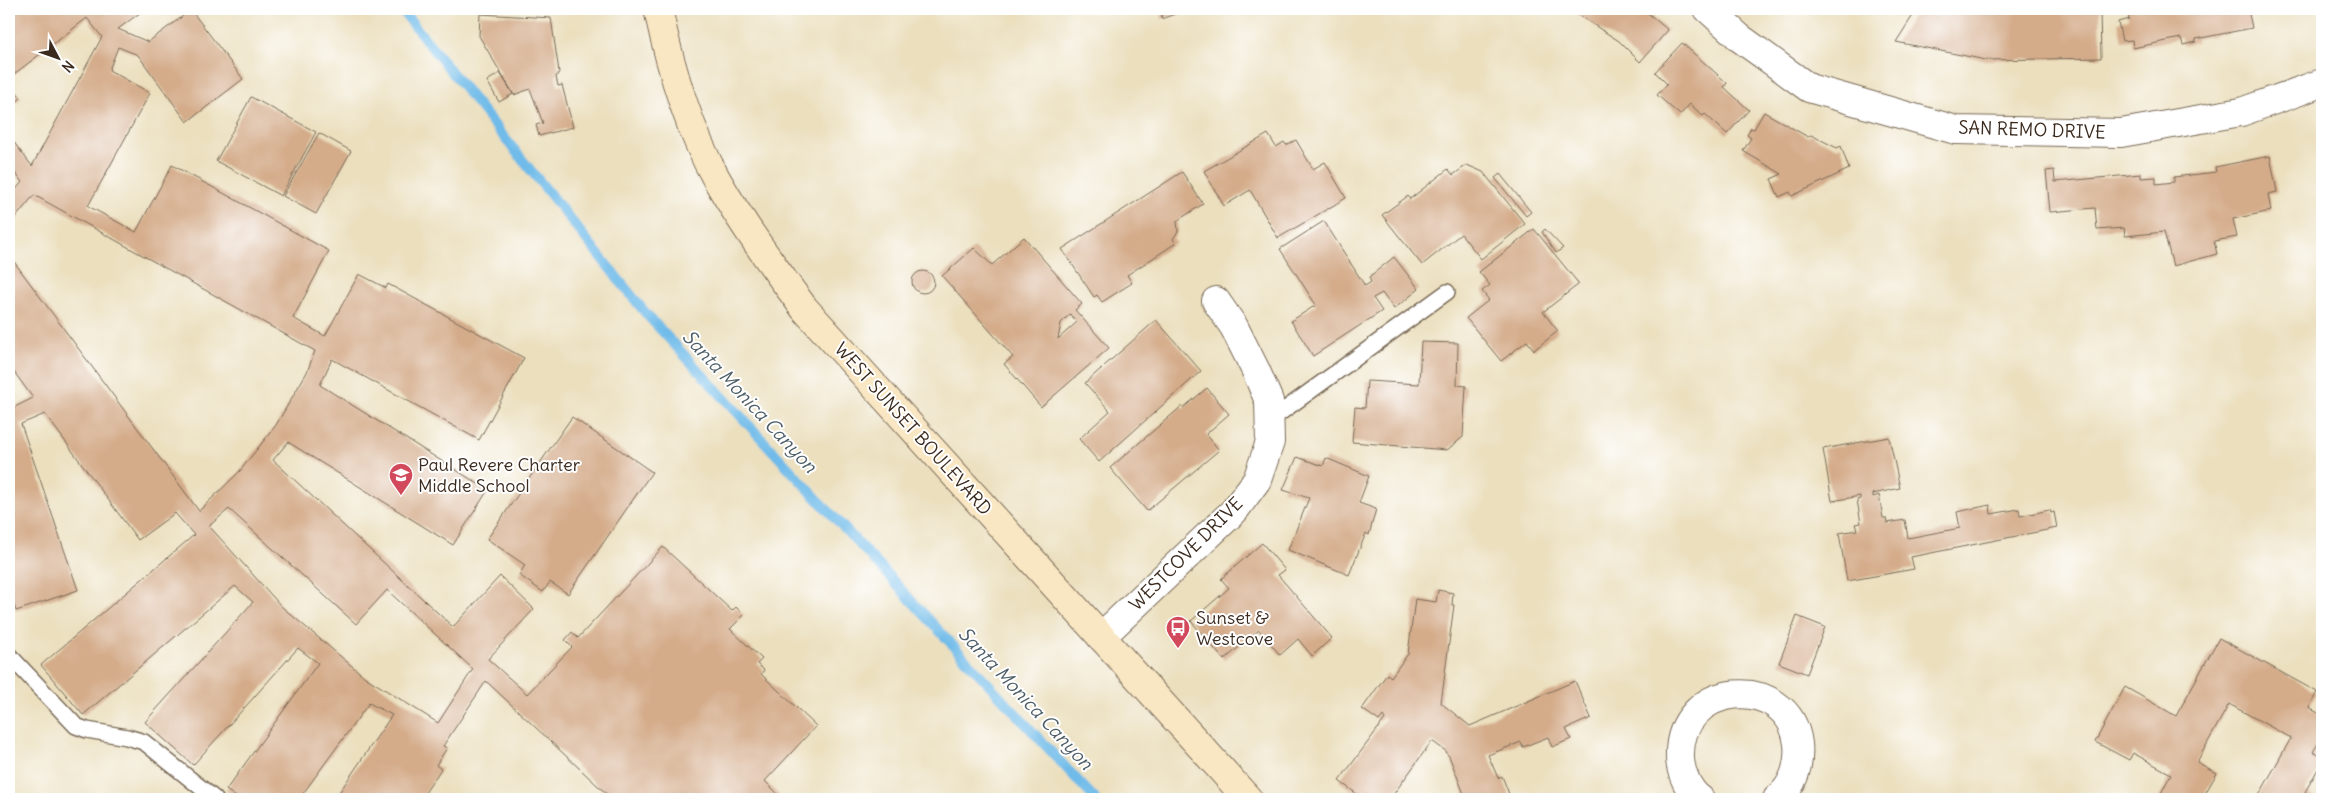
<svg xmlns="http://www.w3.org/2000/svg" width="2331" height="808" viewBox="0 0 2331 808" font-family="Delius,sans-serif">
	<style>
		.lines { fill: none; stroke-linecap: round; stroke-linejoin: round }
		.stream { stroke: #6fbbe9; stroke-width: 10 }
		.building { fill: #d4ac8a; fill-rule: evenodd }
		.service-casing { stroke: #796956; stroke-width: 18 }
		.minor-casing { stroke: #796956; stroke-width: 30 }
		.secondary-casing { stroke: #796956; stroke-width: 30 }
		.path { stroke: #796956; stroke-width: 3; stroke-dasharray: 4 4; stroke-linecap: butt }
		.service { stroke: #fff; stroke-width: 15 }
		.minor { stroke: #fff; stroke-width: 28 }
		.secondary { stroke: #f9e7c3; stroke-width: 28 }
		.labels { text-anchor: middle; stroke-width: 4; stroke-linejoin: round; paint-order: stroke }
		.street-label { font-size: 18px; fill: #3b2a1e; stroke: #fff }
		.poi-label { font-size: 18px; fill: #3b2a1e; stroke: #fff; text-anchor: start }
		.water-label { font-size: 19px; font-style: italic; fill: #4d5d65; stroke: #fff }
	</style>
	<rect width="100%" height="100%" fill="#fff"/>
	<filter id="ink" filterUnits="userSpaceOnUse"><feTurbulence type="fractalNoise" baseFrequency=".02" numOctaves="2"/><feDisplacementMap in="SourceGraphic" scale="10" xChannelSelector="R" yChannelSelector="G"/><feConvolveMatrix kernelMatrix="1 2 1 2 8 2 1 2 1" color-interpolation-filters="sRGB"/></filter>
	<filter id="wash" filterUnits="userSpaceOnUse"><feTurbulence type="fractalNoise" baseFrequency=".0096" numOctaves="4" result="noise"/><feDisplacementMap in="SourceGraphic" scale="20" xChannelSelector="R" yChannelSelector="G"/><feGaussianBlur stdDeviation="1.12" result="paint"/><feColorMatrix in="noise" values="0 0 0 0 0 0 0 0 0 0 0 0 0 0 0 0 0 1.4 0 .05"/><feComposite in="paint" operator="in"/></filter>
	<g filter="url(#wash)">
		<rect width="100%" height="100%" fill="#ebdfbe"/>
		<g class="lines">
			<!-- stream -->
			<path class="stream" d="M401,9L648,316L1095,799"/>
		</g>
		<g id="blocks">
			<!-- building -->
			<g class="building">
				<path d="M9,9H145L118,29L148,42L191,10L243,79L187,122L138,55L118,47L109,70L150,93L88,206L136,232L172,165L329,251L293,318L325,336L359,274L386,288L388,284L524,358L479,440L332,359L320,385L488,490L453,545L288,442L273,460L453,627L500,576L534,609L488,659L527,694L572,647L565,640L572,632L578,638L663,547L732,611L736,607L744,615L730,629L762,659L757,664L764,670L761,674L816,726L765,781L780,796L778,799H612L486,681L443,746L447,748L436,765L441,769L421,799H340L336,797L392,715L369,703L299,799H239L226,790L318,663L298,648L193,765L145,722L253,602L235,586L83,715L41,665L194,535L175,513L138,540L45,414L21,424L78,590L16,611L9,591V410L33,398L9,365V255L199,511L239,472L276,425L307,372L315,351L34,195L9,226V198L22,182L9,165V136L32,166L102,37L87,18L9,78ZM229,509L356,624L387,590L473,669L438,723L365,677L282,607L209,526Z"/>
				<path d="M1164,9H1189L1161,19Z"/>
				<path d="M1569,9H1643L1668,30L1640,62L1619,41Z"/>
				<path d="M1917,9H2100L2101,58L1986,60L1896,42Z"/>
				<path d="M2127,9H2248L2252,28L2196,39V42L2183,45L2181,38L2133,48L2132,40L2122,41L2118,22L2129,19Z"/>
				<path d="M480,14L551,18L559,72L556,77L558,86L562,85L573,127L539,136L536,125L543,123L530,89L514,95L479,36Z"/>
				<path d="M1682,43L1727,83L1724,87L1749,110L1727,134L1705,114L1703,116L1690,104L1680,115L1657,95L1667,84L1655,72Z"/>
				<path d="M500,73L513,94L499,102L487,81Z"/>
				<path d="M9,82L21,98L9,108Z"/>
				<path d="M251,97L316,132L281,196L216,161Z"/>
				<path d="M1764,112L1808,137L1811,135L1837,148L1841,146L1849,169L1792,196L1790,192L1779,197L1771,179L1782,174L1743,151L1751,138L1747,135L1751,128L1754,129Z"/>
				<path d="M319,133L351,151L316,214L283,196Z"/>
				<path d="M1268,134L1276,147L1284,142L1286,145L1296,140L1313,169L1325,162L1346,198L1278,238L1250,190L1224,206L1204,171Z"/>
				<path d="M2270,156L2277,192L2268,194L2271,211L2233,219L2237,237L2214,241L2217,254L2173,266L2164,232L2125,236L2124,228L2097,230L2095,208L2050,212L2046,171L2054,170L2055,182L2141,174V178L2156,177V184L2174,182V177L2216,172L2215,167Z"/>
				<path d="M1467,165L1483,172L1525,224L1481,259L1461,234L1422,265L1382,215L1408,196L1410,199L1448,169L1453,175Z"/>
				<path d="M1182,172L1203,204L1177,221L1178,231L1173,239L1176,243L1127,275L1132,283L1102,302L1097,295L1094,297L1062,249Z"/>
				<path d="M1500,174L1531,212L1526,216L1495,178Z"/>
				<path d="M1324,221L1365,286L1371,282L1369,277L1394,257L1419,289L1394,309L1382,293L1373,298L1382,311L1313,356L1291,321L1316,305L1280,249Z"/>
				<path d="M1534,229L1579,284L1543,312L1558,331L1534,350L1527,341L1501,361L1466,318L1489,300L1482,291L1490,285L1479,272Z"/>
				<path d="M1545,229L1563,248L1556,253L1542,232Z"/>
				<path d="M1024,237L1082,304L1075,310L1109,348L1041,407L1004,364L1013,357L942,276L974,248L992,265ZM1070,314L1077,322L1058,339L1061,323Z"/>
				<circle cx="923" cy="282" r="11"/>
				<path d="M1156,320L1201,371L1099,462L1079,439L1110,411L1085,383Z"/>
				<path d="M1421,342L1458,343L1457,385L1466,386L1463,437L1447,450L1352,442L1355,407L1365,408L1367,381L1419,384Z"/>
				<path d="M1207,388L1229,414L1206,434L1219,450L1147,511L1110,468L1182,406L1183,408Z"/>
				<path d="M572,417L652,472L568,594L550,582L543,592L519,575L525,565L487,539Z"/>
				<path d="M1889,437L1900,488L1873,494V497L1879,495L1883,518H1886L1887,523L1905,520L1908,538L1960,528L1957,512L1990,505L1991,514L2019,509L2020,516L2050,510L2051,513L2054,512L2057,528L1911,557L1914,569L1847,581L1839,533L1857,530L1855,524L1861,523L1857,500L1860,499V496L1832,501L1823,449Z"/>
				<path d="M1297,457L1323,466L1326,458L1369,476L1359,503L1376,509L1369,535L1366,533L1349,575L1288,550L1309,498L1283,490Z"/>
				<path d="M1262,543L1285,570L1278,575L1332,638L1312,656L1298,639L1280,655L1259,630L1224,660L1191,621L1229,588L1221,579Z"/>
				<path d="M1438,590L1453,593L1452,605H1454L1441,703L1470,726L1575,681L1591,718L1566,729L1571,739L1552,747L1548,737L1523,747L1521,742L1488,755L1498,778L1502,776L1511,799H1466L1449,756L1446,753L1447,752L1432,741L1390,799H1364L1339,781L1385,719L1383,716L1379,721L1362,709L1387,674L1391,677L1408,654L1415,599L1436,602Z"/>
				<path d="M1797,616L1825,627L1807,674L1779,663Z"/>
				<path d="M2219,638L2317,692L2309,708L2322,715V737L2313,752L2322,757V762L2305,792L2318,799H2257L2291,738L2229,704L2197,762L2217,773L2202,799H2158L2171,774L2133,753L2129,760L2095,742L2125,687L2176,716Z"/>
			</g>
		</g>
	</g>
	<g filter="url(#ink)">
		<use href="#blocks" fill-opacity="0" stroke="#796956" stroke-width="1"/>
		<g class="lines">
			<defs>
				<g id="service">
					<path d="M1269,421L1447,292"/>
					<path d="M9,655L76,726L87,730L127,737L144,742L215,799"/>
				</g>
				<g id="minor">
					<path d="M1708,9L1740,38L1809,88L1956,130L2121,133L2241,112L2322,83"/>
					<path d="M1101,637L1234,511L1257,480L1270,442L1269,401L1256,371L1234,327L1216,301"/>
					<path d="M1700,799C1689,791 1681,774 1680,759C1676,679 1790,672 1798,744C1800,764 1794,786 1777,799"/>
				</g>
				<path id="secondary" d="M658,9C670,66 687,126 716,178C742,224 773,266 804,308L1248,799"/>
			</defs>
			<!-- service casing -->
			<use href="#service" class="service-casing"/>
			<!-- minor casing -->
			<use href="#minor" class="minor-casing"/>
			<!-- secondary casing -->
			<use href="#secondary" class="secondary-casing"/>
			<!-- path -->
			<path class="path" d="M480,795L481,799"/>
			<!-- service -->
			<use href="#service" class="service"/>
			<!-- minor -->
			<use href="#minor" class="minor"/>
			<!-- secondary -->
			<use href="#secondary" class="secondary"/>
		</g>
	</g>
	<!-- icons -->
	<defs>
		<symbol id="school-pin" viewBox="-11 -11 22 30"><path d="M0 17L-7.5 6A9.5 9.5 0 1 1 7.5 6Z" fill="#d1495b" stroke="#fff"/><path d="M0-5L7-2L0 1L-7-2ZM-4 1L0 2.5L4 1V4Q0 6-4 4Z" fill="#fff"/></symbol>
		<symbol id="bus-pin" viewBox="-11 -11 22 30"><path d="M0 17L-7.5 6A9.5 9.5 0 1 1 7.5 6Z" fill="#d1495b" stroke="#fff"/><path d="M-5-6H5V4H4V6H2V4H-2V6H-4V4H-5ZM-3.5-4V0h7V-4ZM-3.5 1.2v1.5H-2V1.2ZM2 1.2v1.5H3.5V1.2Z" fill="#fff"/></symbol>
	</defs>
	<g fill-rule="evenodd">
		<use href="#school-pin" x="387" y="461" width="28" height="38"/>
		<use href="#bus-pin" x="1164" y="614" width="28" height="38"/>
	</g>
	<g class="labels">
		<!-- street labels -->
		<g class="street-label">
			<text transform="translate(2032 130) rotate(2)" y="6">SAN REMO DRIVE</text>
			<text transform="translate(913 429) rotate(48)" y="6">WEST SUNSET BOULEVARD</text>
			<text transform="translate(1186 554) rotate(-45)" y="6">WESTCOVE DRIVE</text>
		</g>
		<!-- poi labels -->
		<g class="poi-label">
			<text x="418" y="471">Paul Revere Charter<tspan x="418" dy="21">Middle School</tspan></text>
			<text x="1196" y="624">Sunset &amp;<tspan x="1196" dy="21">Westcove</tspan></text>
		</g>
		<!-- water labels -->
		<g class="water-label">
			<text transform="translate(750 401) rotate(47)" y="7">Santa Monica Canyon</text>
			<text transform="translate(1026 698) rotate(47)" y="7">Santa Monica Canyon</text>
		</g>
	</g>
	<!-- margin -->
	<rect width="2331" height="808" fill="none" stroke="#fff" stroke-width="30"/>
	<!-- north arrow -->
	<g transform="translate(58 58) rotate(131)" stroke="#ffffff" stroke-width="4" paint-order="stroke">
	<path d="M0-4L9 19L0 12L-9 19Z" fill="#3b2a1e"/>
	<text y="-8" font-size="14" font-weight="bold" text-anchor="middle" fill="#3b2a1e">N</text>
	</g>
</svg>
